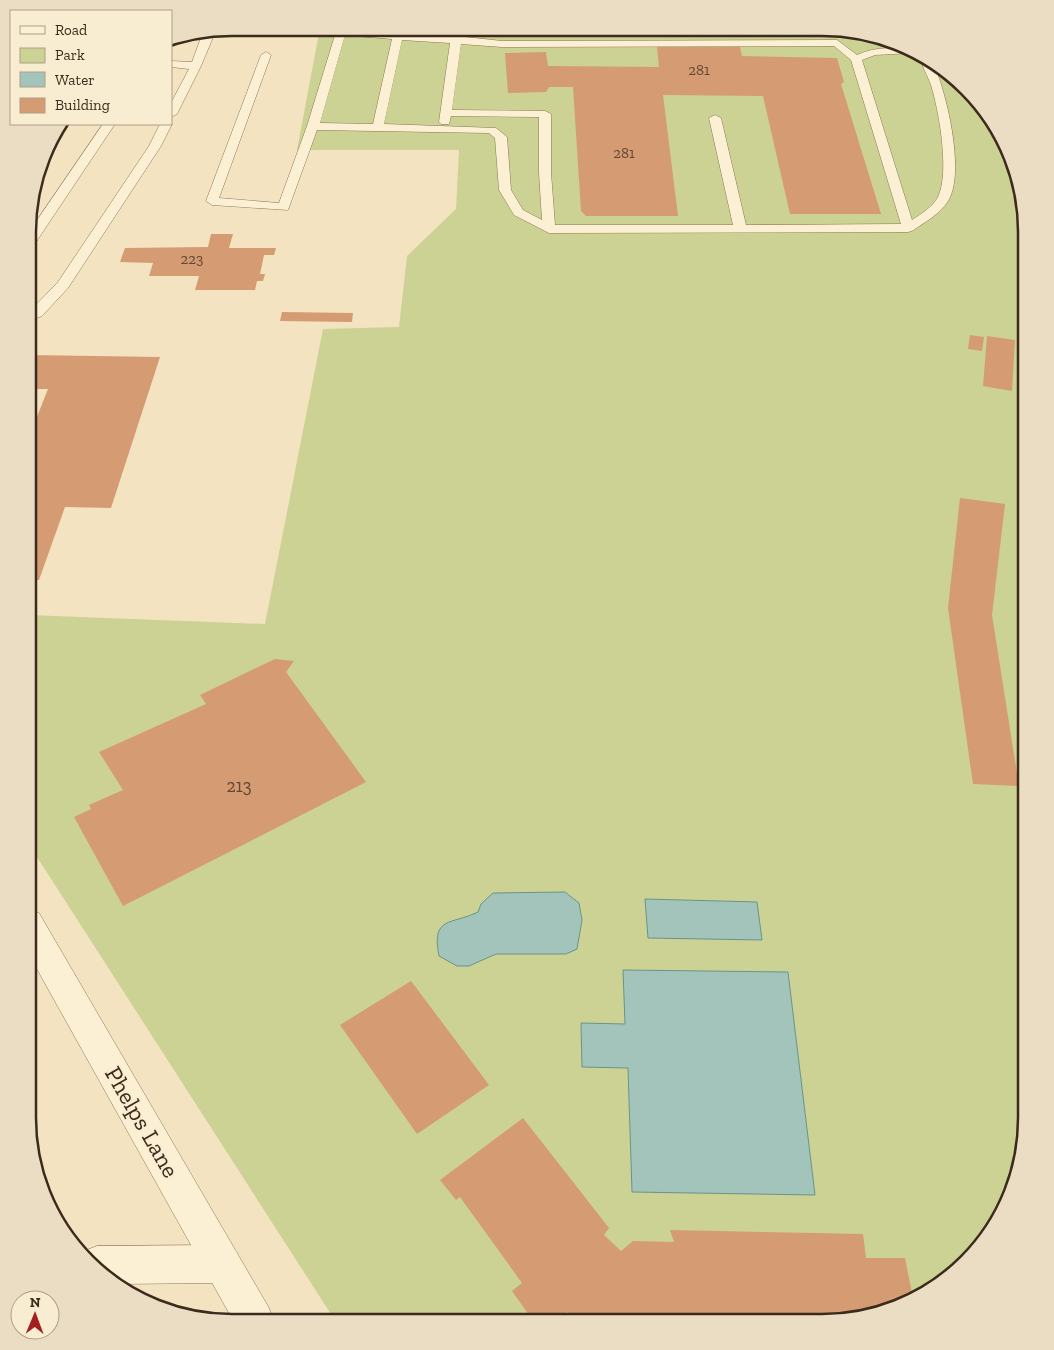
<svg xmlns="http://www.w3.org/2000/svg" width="1054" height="1350" viewBox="0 0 1054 1350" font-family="'Zilla Slab',serif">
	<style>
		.green { fill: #cbd293 }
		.water { fill: #a3c4bb; stroke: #699489 }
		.building { fill: #d59b72 }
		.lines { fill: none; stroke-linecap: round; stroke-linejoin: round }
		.service-casing { stroke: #8e7456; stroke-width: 1 }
		.minor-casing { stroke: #8e7456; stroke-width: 1 }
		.tertiary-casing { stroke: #8e7456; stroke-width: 1 }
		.service { fill: #fcf0d4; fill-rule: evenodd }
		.minor { fill: #fcf0d4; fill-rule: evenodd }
		.tertiary { fill: #fcf0d4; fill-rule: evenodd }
		.labels { text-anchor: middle; stroke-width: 4; stroke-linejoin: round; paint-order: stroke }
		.far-number-label { font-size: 15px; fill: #624732 }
		.number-label { font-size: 18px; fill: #624732 }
		.near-street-label { font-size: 24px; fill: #3c2b1c; stroke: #f9edd1 }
		.rim { fill: none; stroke: #3c2b1c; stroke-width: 2.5 }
	</style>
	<rect width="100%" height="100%" fill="#f3e3c0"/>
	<!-- green -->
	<path class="green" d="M320,28L848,29L936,62L999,130L1020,180L1026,232V1131L1016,1183L992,1231L924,1295L835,1322H336L28,843V615L265,624L323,329L399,327L407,256L456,209L459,150H297Z"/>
	<!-- water -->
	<g class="water">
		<path d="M565,892L579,903L582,920L577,949L566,954H496L469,966H457L439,956C431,916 451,925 478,912L481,904L493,893Z"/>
		<path d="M645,899L757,902L762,940L648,938Z"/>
		<path d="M623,970L788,972L815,1195L632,1192L628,1068L582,1067L581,1023L625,1024Z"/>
	</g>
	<!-- building -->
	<g class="building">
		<path d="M657,47H740L742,56L837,58L844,82L841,84L881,214H790L763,96L663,95L678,216H586L581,211L573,87H549L546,92L508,93L505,53L546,52L548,66L659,67Z"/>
		<path d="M211,234H233L229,248H276L274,255H264L260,274H265L263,281H257L255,290H195L199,276H149L153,263L120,262L125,248L208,247Z"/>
		<path d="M282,312L353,313L352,322L280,321Z"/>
		<path d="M970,335L984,337L982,351L968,349Z"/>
		<path d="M987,336L1015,340L1012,391L983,386Z"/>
		<path d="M29,355L160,357L111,508L65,507L39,580H29V437L48,389H29Z"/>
		<path d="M960,498L1005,504L992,615L1019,786L973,784L948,608Z"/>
		<path d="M275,659L294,661L286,672L366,782L123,906L74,817L91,809L89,805L123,790L99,752L206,704L200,695Z"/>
		<path d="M411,981L489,1085L417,1134L340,1025Z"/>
		<path d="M523,1118L609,1228L604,1235L621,1251L633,1241L674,1242L670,1230L863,1234L866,1258H905L913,1298L835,1322H575L567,1312L555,1322H534L512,1291L522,1283L460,1197L456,1200L440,1180Z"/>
	</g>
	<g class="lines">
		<defs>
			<g id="service">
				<path d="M224,29H341L452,37L456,36L502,41L837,40L857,55C875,47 893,46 911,53L875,55L862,60L912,220C921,214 933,207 938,197C950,172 939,111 931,85C928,76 921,65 921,57L932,61C946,89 966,173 948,201C940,214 925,222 912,231L908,232L549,233L514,215L499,190L495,138L489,133L317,130L288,210L212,205L206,201L261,55L266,52L271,55L219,198L279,203L307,126L335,35H214L201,66L177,114L171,117V103L189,69L171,67V61L192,62L203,32ZM345,35L392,39L373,124L320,123ZM402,40L450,43L439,122L441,124H449L451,116L539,117V173L542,220L523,210L511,190L507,137L496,128L384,124ZM461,44L502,47L834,46L851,60L901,224L746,225L721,118L715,115L709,118L733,225H555L551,173V114L545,111L452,110Z"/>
				<path d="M171,123L172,124L161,146L68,288L42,316L29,321V312L58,282L149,146L160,124Z"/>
				<path d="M103,124H115L34,245L29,246V232Z"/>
			</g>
			<path id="minor" d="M223,1245L236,1251L242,1264L236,1277L223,1283L115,1284L84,1251L97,1246Z"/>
			<path id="tertiary" d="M28,909L39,913L269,1308L274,1322H234L28,953Z"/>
		</defs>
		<!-- service casing -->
		<use href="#service" class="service-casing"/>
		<!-- minor casing -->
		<use href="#minor" class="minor-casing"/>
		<!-- tertiary casing -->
		<use href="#tertiary" class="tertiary-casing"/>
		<!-- service -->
		<use href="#service" class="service"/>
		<!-- minor -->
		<use href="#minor" class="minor"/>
		<!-- tertiary -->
		<use href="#tertiary" class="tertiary"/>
	</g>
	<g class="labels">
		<!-- far-number labels -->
		<g class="far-number-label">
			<text x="699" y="75">281</text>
			<text x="624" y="158">281</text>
			<text x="192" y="264">223</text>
		</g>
		<!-- number labels -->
		<g class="number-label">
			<text x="239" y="792">213</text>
		</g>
		<!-- near-street labels -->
		<g class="near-street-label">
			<text transform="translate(142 1122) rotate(60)" y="8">Phelps Lane</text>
		</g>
	</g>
	<!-- crop -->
	<path d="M0 0H1054V1350H0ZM232 36H822A196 196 0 0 1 1018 232V1118A196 196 0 0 1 822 1314H232A196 196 0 0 1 36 1118V232A196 196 0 0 1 232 36Z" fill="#eaddc3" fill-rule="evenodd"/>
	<path class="rim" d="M232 36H822A196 196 0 0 1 1018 232V1118A196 196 0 0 1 822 1314H232A196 196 0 0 1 36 1118V232A196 196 0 0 1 232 36Z"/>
	<!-- legend -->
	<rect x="10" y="10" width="162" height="115" fill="#f9edd1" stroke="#ad9f89"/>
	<rect x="20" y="26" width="25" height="8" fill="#fcf0d4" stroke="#ad9f89"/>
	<text x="55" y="35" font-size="15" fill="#3c2b1c">Road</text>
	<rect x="20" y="48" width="25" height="15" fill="#cbd293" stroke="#ad9f89"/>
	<text x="55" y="60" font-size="15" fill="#3c2b1c">Park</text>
	<rect x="20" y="72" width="25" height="15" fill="#a3c4bb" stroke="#ad9f89"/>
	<text x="55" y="85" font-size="15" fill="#3c2b1c">Water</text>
	<rect x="20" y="98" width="25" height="15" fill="#d59b72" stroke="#ad9f89"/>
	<text x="55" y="110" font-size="15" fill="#3c2b1c">Building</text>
	<!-- north arrow -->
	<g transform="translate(35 1315) rotate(1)"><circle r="24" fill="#f9edd1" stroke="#ad9f89"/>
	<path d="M0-4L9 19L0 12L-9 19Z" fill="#a41f20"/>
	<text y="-8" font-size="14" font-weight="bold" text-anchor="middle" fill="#3c2b1c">N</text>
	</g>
</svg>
